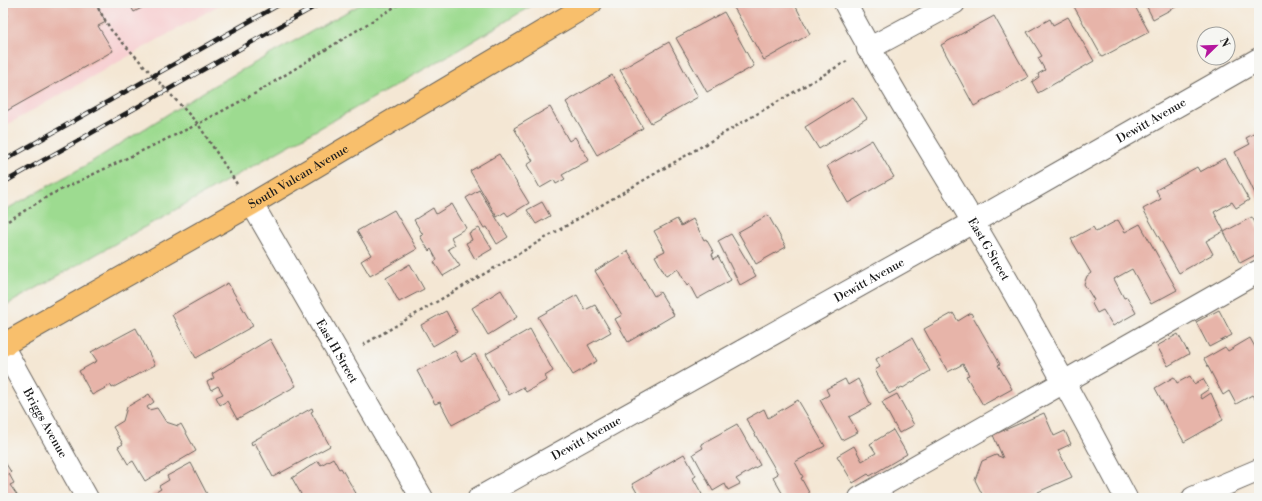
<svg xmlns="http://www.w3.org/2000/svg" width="1262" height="501" viewBox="0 0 1262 501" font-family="'Libre Bodoni',serif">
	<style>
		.built { fill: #f7cfd1 }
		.green { fill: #9ddb90; stroke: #5c7c56 }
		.building { fill: #e7b4a9 }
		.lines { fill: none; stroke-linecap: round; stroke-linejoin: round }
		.minor-casing { stroke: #68635c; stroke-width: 24 }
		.major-casing { stroke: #68635c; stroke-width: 24 }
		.path { stroke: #68635c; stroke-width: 2.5; stroke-dasharray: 3 3; stroke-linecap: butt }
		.minor { stroke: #fff; stroke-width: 22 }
		.major { stroke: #f8bf6c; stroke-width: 22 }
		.rail-casing { stroke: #1c1c1c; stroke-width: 4.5 }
		.rail { stroke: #f6f6f2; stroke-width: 3; stroke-dasharray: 9; stroke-linecap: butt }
		.labels { text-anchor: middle; stroke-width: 3; stroke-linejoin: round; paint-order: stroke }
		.street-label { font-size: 12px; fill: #1c1c1c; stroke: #f6f6f2 }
	</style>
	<rect width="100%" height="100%" fill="#f6f6f2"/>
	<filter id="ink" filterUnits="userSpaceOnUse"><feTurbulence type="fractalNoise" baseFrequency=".025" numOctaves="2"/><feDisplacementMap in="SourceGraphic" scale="8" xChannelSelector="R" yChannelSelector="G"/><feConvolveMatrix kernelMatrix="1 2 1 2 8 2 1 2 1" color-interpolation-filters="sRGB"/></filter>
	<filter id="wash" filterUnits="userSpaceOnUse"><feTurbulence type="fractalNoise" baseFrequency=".012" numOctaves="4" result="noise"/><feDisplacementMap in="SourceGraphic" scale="16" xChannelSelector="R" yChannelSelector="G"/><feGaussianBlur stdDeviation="0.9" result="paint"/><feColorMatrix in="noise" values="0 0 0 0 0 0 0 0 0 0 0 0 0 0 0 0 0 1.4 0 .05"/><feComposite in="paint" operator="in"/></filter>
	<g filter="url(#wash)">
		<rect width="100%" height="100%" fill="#f4e7d4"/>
		<!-- built -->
		<path class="built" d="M3,3H223L3,127Z"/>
		<!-- green -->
		<path class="green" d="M363,3H536L460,49L3,307V211L83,167L213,86Z"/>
		<g id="blocks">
			<!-- building -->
			<g class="building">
				<path d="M7,3H95L106,22L98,26L113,51L3,113V19L7,16L3,5Z"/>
				<path d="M129,3H151L134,12Z"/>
				<path d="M737,3H794L810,34L764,60L733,6Z"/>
				<path d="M1072,3H1133L1149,32L1102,57Z"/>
				<path d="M1145,3H1183L1153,19Z"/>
				<path d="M724,12L754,66L707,92L676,38Z"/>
				<path d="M994,16L1028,77L974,106L941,45Z"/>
				<path d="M1068,17L1094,61L1038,93L1032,82L1039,77L1038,74L1045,70L1038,58L1042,56L1027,32L1050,19L1053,25Z"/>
				<path d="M669,42L698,97L651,123L620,70Z"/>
				<path d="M612,75L643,128L597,155L566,102Z"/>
				<path d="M853,97L867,118L819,149L805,127Z"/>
				<path d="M550,107L569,141L575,137L589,160L562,175L565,179L556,184L554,180L540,188L527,165L533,161L514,128Z"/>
				<path d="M1259,131V202L1235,152L1250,144L1246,138Z"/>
				<path d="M872,140L894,177L848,203L827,166Z"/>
				<path d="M499,154L529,203L508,216L505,212L497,217L470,171Z"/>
				<path d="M1225,158L1249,200L1236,208L1232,202L1214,212L1224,231L1206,241L1213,254L1179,273L1143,209L1161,199L1156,190L1197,167L1200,172Z"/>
				<path d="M479,190L508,237L497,244L487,227L484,228L466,198Z"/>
				<path d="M542,202L550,216L536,224L527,210Z"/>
				<path d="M452,204L466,228L451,237L455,245L448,249L460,266L443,276L434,262L437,260L431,249L429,251L420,236L423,235L414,220L433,208L436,214Z"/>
				<path d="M394,210L417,249L370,276L361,261L371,255L357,231Z"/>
				<path d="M768,215L786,247L756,264L738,232Z"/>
				<path d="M1252,217L1259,230V253L1240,263L1224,232Z"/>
				<path d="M677,219L681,226L693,219L704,240L706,239L714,253L712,254L714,259L718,256L731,280L697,299L689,284L687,286L678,269L666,276L655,256L665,251L654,231Z"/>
				<path d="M1118,220L1125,232L1140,224L1177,290L1151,304L1132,269L1114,279L1124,298L1127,297L1136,313L1113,326L1103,310L1097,313L1091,302L1094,300L1084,284L1087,276L1091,273L1071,239L1093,227L1096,232Z"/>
				<path d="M479,228L492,249L475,259L466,243L472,240L469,233Z"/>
				<path d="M731,234L756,276L740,285L718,241Z"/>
				<path d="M628,251L654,296L660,292L674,315L628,342L615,319L622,315L595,271Z"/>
				<path d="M410,264L424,289L399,302L386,278Z"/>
				<path d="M228,283L253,326L196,358L172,315Z"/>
				<path d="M501,290L517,317L488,335L472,308Z"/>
				<path d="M577,295L585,310L595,305L611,332L588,345L597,361L573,375L538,317Z"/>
				<path d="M1219,310L1232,335L1209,347L1196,322Z"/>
				<path d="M446,311L457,332L433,346L421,325Z"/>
				<path d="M953,313L958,321L971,313L1000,364L998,365L1012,389L983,405L966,376L969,375L963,364L948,372L924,329Z"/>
				<path d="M136,328L155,365L112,388L111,385L92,395L79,371L97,361L91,352Z"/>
				<path d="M530,329L553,371L545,376L547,380L526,392L523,387L509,395L486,354Z"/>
				<path d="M1178,334L1189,354L1168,366L1157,346Z"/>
				<path d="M912,338L930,371L903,388L902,387L889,394L875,370L880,367L876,359Z"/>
				<path d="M1250,338L1259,354V397L1255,399L1252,395L1236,404L1229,391L1223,395L1204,359L1225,347L1228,351Z"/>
				<path d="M270,339L296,386L237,419L227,401L220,405L216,397L223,394L218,386L211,390L207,382L214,378L212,374Z"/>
				<path d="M455,351L461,362L475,354L499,400L452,425L440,402L435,404L417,371Z"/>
				<path d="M1190,376L1194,384L1203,379L1209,389L1200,395L1202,399L1211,393L1223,420L1184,442L1155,388L1174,377L1177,383Z"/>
				<path d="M845,379L848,385L858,379L871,405L849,417L858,432L842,440L820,400L829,395L826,389Z"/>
				<path d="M149,394L154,402L147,407L149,410L157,408L166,422L178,426L181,424L196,451L145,481L133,461L128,464L118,447L123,444L113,427L123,421L127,407Z"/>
				<path d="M897,394L914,425L899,433L882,402Z"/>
				<path d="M798,400L825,446L795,462L803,477L801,478L812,498H785L773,477L778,474L746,419L764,409L768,418Z"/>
				<path d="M312,408L313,411L311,412L330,446L273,477L255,443L252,445L251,442Z"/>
				<path d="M1044,413L1054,436L1065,431L1071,444L1058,450L1072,477L1038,492V493L1030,498H984L975,480L982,461L996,455L1003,458L993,435Z"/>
				<path d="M737,424L760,465L736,479L740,484L728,490L725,484L713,491L693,454L703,448L701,444Z"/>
				<path d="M893,430L907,454L870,476L868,474L853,483L837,456L854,446L862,461L876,453L870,444Z"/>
				<path d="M684,454L696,476L693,478L704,498H640L632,484Z"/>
				<path d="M333,458L339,469L341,468L357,495L352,498H296V497L301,494L292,478L318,461L321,465Z"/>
				<path d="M3,459L11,472L9,474L14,483L10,485L19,498H3Z"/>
				<path d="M191,463L209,498H153L151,495L161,489L159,486L169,480L167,476Z"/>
			</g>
		</g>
	</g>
	<g filter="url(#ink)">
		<use href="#blocks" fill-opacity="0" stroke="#68635c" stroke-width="1"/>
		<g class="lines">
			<defs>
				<g id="minor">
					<path id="s1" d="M845,3C884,78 930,149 973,222C1027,313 1077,405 1126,498"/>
					<path d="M868,49L954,3"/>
					<path id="s2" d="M252,204L422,498"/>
					<path id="s3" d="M3,347L87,498"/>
					<path id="s4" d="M479,498L973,222L1259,59"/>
					<path d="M860,498L1259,271"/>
					<path d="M1193,498L1259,470"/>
				</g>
				<g id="major">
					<path id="s5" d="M3,345L252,204L591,3"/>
				</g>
			</defs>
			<!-- minor casing -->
			<use href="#minor" class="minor-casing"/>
			<!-- major casing -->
			<use href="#major" class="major-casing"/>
			<!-- path -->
			<g class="path">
				<path d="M95,3L111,30L198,124L237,184"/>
				<path d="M3,224L50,195L198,124L256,93L401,3"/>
				<path d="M363,345L847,61"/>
			</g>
			<!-- minor -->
			<use href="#minor" class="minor"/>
			<!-- major -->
			<use href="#major" class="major"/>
			<defs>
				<g id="rail">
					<path d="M3,161L282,3"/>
					<path d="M3,183L321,3"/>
				</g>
			</defs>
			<!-- rail casing -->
			<use href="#rail" class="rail-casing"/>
			<!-- rail -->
			<use href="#rail" class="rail"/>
		</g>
	</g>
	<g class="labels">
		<!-- street labels -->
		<g class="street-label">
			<text dy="4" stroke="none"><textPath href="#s4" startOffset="771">Dewitt Avenue</textPath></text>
			<text dy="4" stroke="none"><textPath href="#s5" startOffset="340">South Vulcan Avenue</textPath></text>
			<text dy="4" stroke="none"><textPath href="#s1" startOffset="285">East G Street</textPath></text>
			<text dy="4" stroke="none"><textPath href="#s4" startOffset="447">Dewitt Avenue</textPath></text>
			<text dy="4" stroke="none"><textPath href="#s2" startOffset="170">East H Street</textPath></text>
			<text dy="4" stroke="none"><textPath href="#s3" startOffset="87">Briggs Avenue</textPath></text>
			<text dy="4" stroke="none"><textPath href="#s4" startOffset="123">Dewitt Avenue</textPath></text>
		</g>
	</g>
	<!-- margin -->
	<rect width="1262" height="501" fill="none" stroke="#f6f6f2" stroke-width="16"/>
	<!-- north arrow -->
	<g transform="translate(1216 46) rotate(67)"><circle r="19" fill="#f6f6f2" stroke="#9f9f9c"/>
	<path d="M0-3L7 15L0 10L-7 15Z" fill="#b5179e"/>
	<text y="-6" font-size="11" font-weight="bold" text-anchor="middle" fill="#1c1c1c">N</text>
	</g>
</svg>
